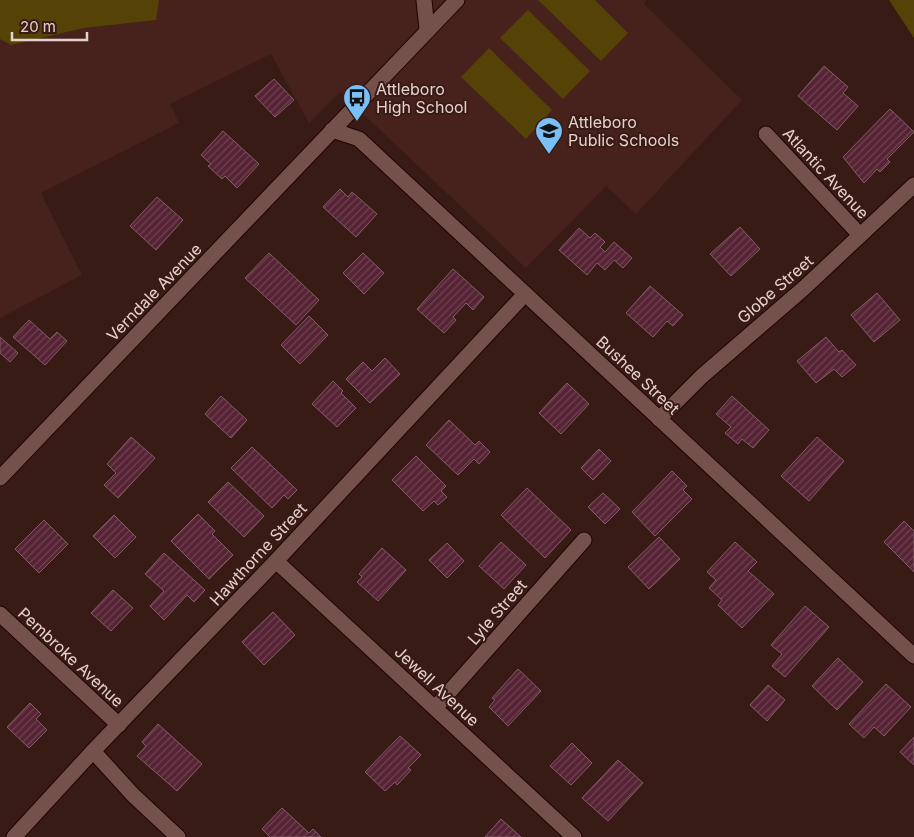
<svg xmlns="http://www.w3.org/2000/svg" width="914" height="837" viewBox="0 0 914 837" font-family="Inter,sans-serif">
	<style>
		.built { fill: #47211b }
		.park { fill: #554207 }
		.building { fill: url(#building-hatch); stroke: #815d67 }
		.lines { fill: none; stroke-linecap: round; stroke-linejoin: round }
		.minor-casing { stroke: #1f0403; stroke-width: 17 }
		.minor { stroke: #75514b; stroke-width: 15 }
		.labels { text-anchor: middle; stroke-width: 4; stroke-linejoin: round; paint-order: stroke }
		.poi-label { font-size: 16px; fill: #e7d1cd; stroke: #391b16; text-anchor: start }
		.street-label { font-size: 16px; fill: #e7d1cd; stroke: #391b16 }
	</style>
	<defs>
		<pattern id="building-hatch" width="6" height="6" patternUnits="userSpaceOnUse" patternTransform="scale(1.25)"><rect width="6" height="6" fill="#562335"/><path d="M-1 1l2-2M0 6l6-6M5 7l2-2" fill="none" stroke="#6e4251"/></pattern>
	</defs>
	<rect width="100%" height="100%" fill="#391b16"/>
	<!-- built -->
	<path class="built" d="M0,0H647L644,4L742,100L636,214L606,186L526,268L340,92L309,123L271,54L170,104L179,123L41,193L82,275L0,318Z"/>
	<!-- park -->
	<g class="park">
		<path d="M0,0H159L156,20L84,28L11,45L0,39Z"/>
		<path d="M538,0H595L628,33L601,61Z"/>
		<path d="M889,0H914V38Z"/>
		<path d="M528,10L590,71L563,99L500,38Z"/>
		<path d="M489,48L552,110L526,139L461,77Z"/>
	</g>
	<!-- building -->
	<g class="building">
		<path d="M824,66L848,87L843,93L858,106L837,130L798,96Z"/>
		<path d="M274,79L294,100L275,117L255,96Z"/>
		<path d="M890,109L914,132L887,159L890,162L880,172L877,169L864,183L843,157Z"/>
		<path d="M223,131L259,164L237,188L225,176L222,179L208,166L211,164L201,155Z"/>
		<path d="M340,189L348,197L352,192L377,214L356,237L323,207Z"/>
		<path d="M157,197L183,220L156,250L130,226Z"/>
		<path d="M740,227L760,249L731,276L710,254Z"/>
		<path d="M579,228L590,238L595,233L605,242L600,247L605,252L614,242L632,258L623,268L614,260L605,270L597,263L587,275L559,250Z"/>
		<path d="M269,253L319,300L296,325L245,278Z"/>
		<path d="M363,253L384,273L364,294L343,273Z"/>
		<path d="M453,269L484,297L473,310L466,303L453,317L456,320L444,333L417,309Z"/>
		<path d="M650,286L683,315L673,326L667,321L653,337L626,313Z"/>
		<path d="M877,293L900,320L874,342L851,315Z"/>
		<path d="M309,316L328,335L300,364L281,345Z"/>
		<path d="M29,320L50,339L57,332L67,341L45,365L13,337Z"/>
		<path d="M0,337L18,353L10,362L0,353Z"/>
		<path d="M826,337L839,352L842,350L856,365L842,377L834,369L816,383L797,361Z"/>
		<path d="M385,358L400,374L370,403L346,379L363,362L372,371Z"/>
		<path d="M333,381L343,391L341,393L356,408L337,427L312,404Z"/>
		<path d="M567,383L589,404L561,434L539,413Z"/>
		<path d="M221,396L247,420L231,438L205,414Z"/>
		<path d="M732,396L769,430L753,448L742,439L738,444L725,433L731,427L716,414Z"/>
		<path d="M449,420L475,445L479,441L490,452L479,464L474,459L458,475L426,445Z"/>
		<path d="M131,437L155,458L118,498L104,485L116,473L107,464Z"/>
		<path d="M817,437L844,461L809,501L781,476Z"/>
		<path d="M252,447L297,490L288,499L284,495L272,508L231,468Z"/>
		<path d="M599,449L611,461L593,480L581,468Z"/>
		<path d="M416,456L446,486L441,491L447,497L438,505L434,501L423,511L392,480Z"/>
		<path d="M672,471L687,486L683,490L692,499L655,536L632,512Z"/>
		<path d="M228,482L264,516L244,537L208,502Z"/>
		<path d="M527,488L571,530L545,558L501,515Z"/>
		<path d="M603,493L620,509L605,524L588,507Z"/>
		<path d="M198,514L215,531L212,534L233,555L209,579L171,541Z"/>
		<path d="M114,515L136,537L115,558L93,536Z"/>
		<path d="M44,520L68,544L39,573L15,549Z"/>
		<path d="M904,521L914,531V572L884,542Z"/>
		<path d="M659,537L680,559L649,589L628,567Z"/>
		<path d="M501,542L526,565L504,589L479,566Z"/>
		<path d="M735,542L757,562L748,571L774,594L742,628L718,605L722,600L709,588L716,580L707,572Z"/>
		<path d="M447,543L464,561L447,578L429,560Z"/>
		<path d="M382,548L406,570L378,601L357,582L362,577L359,574Z"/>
		<path d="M164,553L205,590L194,602L187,595L164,620L150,606L164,591L145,574Z"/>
		<path d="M113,590L133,608L111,631L91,613Z"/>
		<path d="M805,606L829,627L785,677L772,666L782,654L771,645Z"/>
		<path d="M273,612L295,635L264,665L242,642Z"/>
		<path d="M838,658L863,682L837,710L812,686Z"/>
		<path d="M518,669L541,691L508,726L489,707L495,700L492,698Z"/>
		<path d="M886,684L911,707L884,736L874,727L864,738L849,724Z"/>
		<path d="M768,685L785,700L767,721L750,705Z"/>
		<path d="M30,703L41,714L36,719L47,730L29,748L7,727Z"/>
		<path d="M158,724L202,764L177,791L137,756L146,746L142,742Z"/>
		<path d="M400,736L421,755L408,768L411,770L397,785L395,782L385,791L365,772Z"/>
		<path d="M914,737V765L900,752Z"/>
		<path d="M572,743L592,763L571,785L550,766Z"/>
		<path d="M618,760L643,783L608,821L582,798Z"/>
		<path d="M282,808L309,833L313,829L321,837H270L262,829Z"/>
		<path d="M501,819L521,837H485Z"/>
	</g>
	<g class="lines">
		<defs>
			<g id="minor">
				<path d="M424,0L427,30"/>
				<path d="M332,130L359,139L914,656"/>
				<path d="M766,134L860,235"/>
				<path d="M659,419L702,376L804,288L914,185"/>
				<path d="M0,478L457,0"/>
				<path d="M276,561L574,837"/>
				<path d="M0,614L119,725"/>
				<path d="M435,708L584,540"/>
				<path d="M93,751L133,795L178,837"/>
				<path d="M14,837L93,751L276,561L525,294"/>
			</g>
		</defs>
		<!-- minor casing -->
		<use href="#minor" class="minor-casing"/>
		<!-- minor -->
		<use href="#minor" class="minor"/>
	</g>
	<!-- icons -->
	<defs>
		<symbol id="bus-pin" viewBox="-11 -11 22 30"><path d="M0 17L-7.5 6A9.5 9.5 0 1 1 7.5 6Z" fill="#79bff8" stroke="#391b16"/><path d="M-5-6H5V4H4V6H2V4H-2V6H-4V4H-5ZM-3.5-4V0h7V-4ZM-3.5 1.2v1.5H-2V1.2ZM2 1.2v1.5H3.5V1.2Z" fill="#111"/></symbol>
		<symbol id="school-pin" viewBox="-11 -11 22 30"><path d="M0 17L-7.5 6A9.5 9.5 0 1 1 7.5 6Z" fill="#79bff8" stroke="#391b16"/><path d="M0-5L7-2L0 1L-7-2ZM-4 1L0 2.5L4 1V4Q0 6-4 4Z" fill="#111"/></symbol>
	</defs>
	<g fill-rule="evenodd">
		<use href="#bus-pin" x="341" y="82" width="32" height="43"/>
		<use href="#school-pin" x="533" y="115" width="32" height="43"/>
	</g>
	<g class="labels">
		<!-- poi labels -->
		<g class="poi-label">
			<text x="376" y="95">Attleboro<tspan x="376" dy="18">High School</tspan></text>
			<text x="568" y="128">Attleboro<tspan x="568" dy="18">Public Schools</tspan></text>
		</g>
		<!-- street labels -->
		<g class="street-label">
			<text transform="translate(826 173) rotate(47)" y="6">Atlantic Avenue</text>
			<text transform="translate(775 289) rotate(-41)" y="6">Globe Street</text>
			<text transform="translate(154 292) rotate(-46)" y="6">Verndale Avenue</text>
			<text transform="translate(638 375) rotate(43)" y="6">Bushee Street</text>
			<text transform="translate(258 554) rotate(-47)" y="6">Hawthorne Street</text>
			<text transform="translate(497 612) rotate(-49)" y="6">Lyle Street</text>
			<text transform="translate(71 657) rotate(43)" y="6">Pembroke Avenue</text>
			<text transform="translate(437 686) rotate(43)" y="6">Jewell Avenue</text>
		</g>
	</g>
	<!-- scale -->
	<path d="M12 32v8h75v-8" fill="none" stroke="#e7d1cd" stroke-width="2.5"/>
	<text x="20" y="32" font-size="15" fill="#e7d1cd" stroke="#391b16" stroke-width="4" paint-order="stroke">20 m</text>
</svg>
